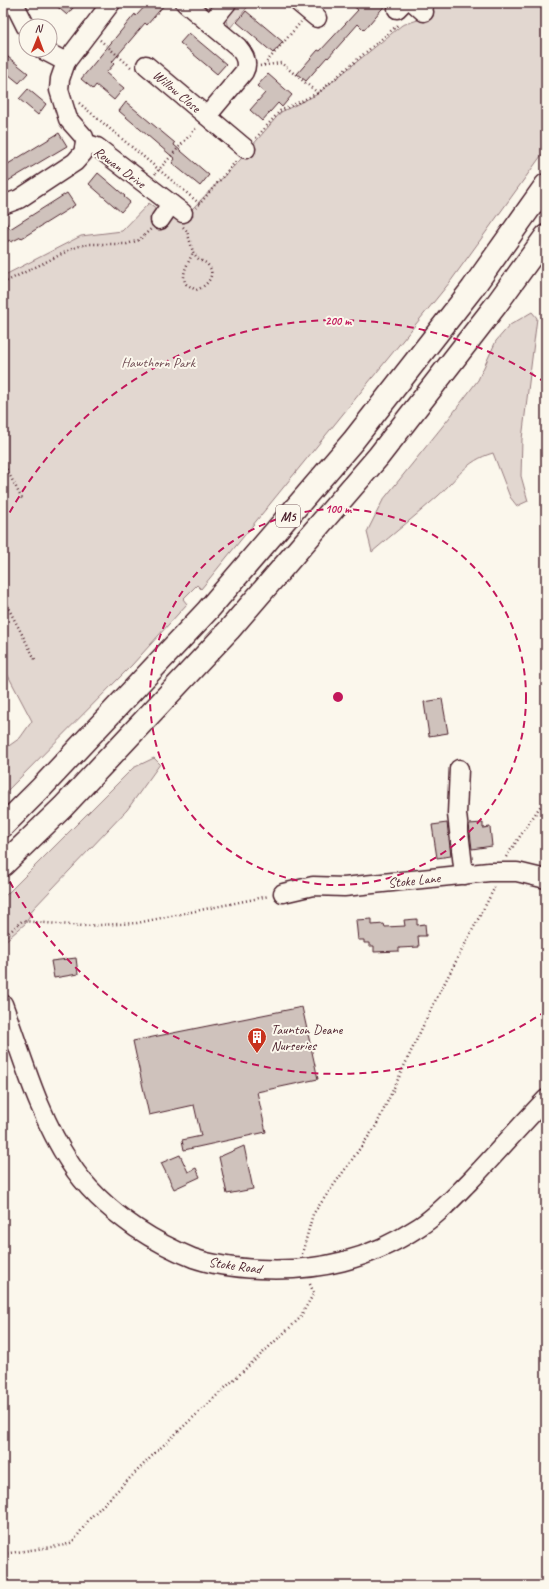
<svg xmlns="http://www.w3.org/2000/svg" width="549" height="1589" viewBox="0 0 549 1589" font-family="Caveat,sans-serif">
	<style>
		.green { fill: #e2d7d0; stroke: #967b7e }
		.building { fill: #cfc2bc; stroke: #4a1f2b }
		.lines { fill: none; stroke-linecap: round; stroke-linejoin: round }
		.minor-casing { stroke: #4a1f2b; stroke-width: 21 }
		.highway-casing { stroke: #4a1f2b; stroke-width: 25 }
		.path { stroke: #4a1f2b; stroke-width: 2.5; stroke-dasharray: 1 3; stroke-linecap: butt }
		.minor { stroke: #fbf7ec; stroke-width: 18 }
		.highway { stroke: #fbf7ec; stroke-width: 22 }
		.ring { fill: none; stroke: #c2185b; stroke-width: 2; stroke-dasharray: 7 5 }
		.labels { text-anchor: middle; stroke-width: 4; stroke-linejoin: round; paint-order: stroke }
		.shield { fill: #fbf7ec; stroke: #7f6065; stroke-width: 1 }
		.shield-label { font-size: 13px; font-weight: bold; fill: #4a1f2b }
		.street-label { font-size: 14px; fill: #4a1f2b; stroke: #fbf7ec }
		.park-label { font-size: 14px; fill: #704d54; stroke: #fbf7ec }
		.poi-label { font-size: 14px; fill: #4a1f2b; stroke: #fbf7ec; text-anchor: start }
		.centre { fill: #c2185b; stroke: #fbf7ec; stroke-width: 2 }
		.ring-label { font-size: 12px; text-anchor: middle; font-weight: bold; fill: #c2185b; stroke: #fbf7ec; stroke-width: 4; stroke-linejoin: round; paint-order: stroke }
	</style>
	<rect width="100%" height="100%" fill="#fbf7ec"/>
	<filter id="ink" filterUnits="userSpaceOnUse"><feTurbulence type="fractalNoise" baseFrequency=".025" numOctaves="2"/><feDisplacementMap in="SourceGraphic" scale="8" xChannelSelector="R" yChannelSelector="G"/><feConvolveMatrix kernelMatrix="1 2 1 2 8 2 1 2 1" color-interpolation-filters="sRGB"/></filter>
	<g filter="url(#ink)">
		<!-- green -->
		<g class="green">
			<path d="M238,3H251L230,28C223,19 232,10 238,3Z"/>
			<path d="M435,3H546V149L450,282L201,589L197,585L183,599L187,604L132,665L3,795V750L20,738L32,721L3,666V276L81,236L122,231L149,203L157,209L189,212L240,160L281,112L316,95L402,25L421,19L429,12Z"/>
			<path d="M532,312L537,318L522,439L521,476L528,501L517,506L510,497L493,453C465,461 458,478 438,496C417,515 394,533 372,552L367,532L383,500L450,417L478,380L496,341L510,325Z"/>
			<path d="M154,758L160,764L127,810L33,909L26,923L3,943V898L133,768Z"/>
		</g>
		<!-- building -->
		<g class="building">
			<path d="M53,3H77L67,15Z"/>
			<path d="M148,3H166L147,25L145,23L112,62L114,64L106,73L124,88L114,100L96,85L93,89L81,79L135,14L136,16Z"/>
			<path d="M350,3H387L364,30L358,24L328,58L327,57L306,81L297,74L318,50L320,51L358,10Z"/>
			<path d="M246,11L283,42L273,53L237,22Z"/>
			<path d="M189,33L226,64L217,74L180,43Z"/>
			<path d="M3,53L28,73L19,83L3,70Z"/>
			<path d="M268,74L292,95L282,107L278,103L262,121L250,110L265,93L257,86Z"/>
			<path d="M28,89L46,104L38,115L19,99Z"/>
			<path d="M126,102L175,143L174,145L209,175L200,186L172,163L175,159L119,111Z"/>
			<path d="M59,133L67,146L3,184V167Z"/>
			<path d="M98,173L125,196L124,197L130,202L121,212L89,184Z"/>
			<path d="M67,193L75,205L22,238L21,237L11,242L10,240L3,244V217L10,229Z"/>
			<path d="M442,699L448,733L429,736L424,702Z"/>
			<path d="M447,823L451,856L437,858L432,825Z"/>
			<path d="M483,823V828L490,827L492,846L472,849L469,824Z"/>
			<path d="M372,919V925L384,924L385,927L405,926L404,920L417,919V925L425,924L426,936H418L419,947L399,948V951L374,952V946H369V943H364V940H358L356,920Z"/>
			<path d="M76,958L78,974L54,978L51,961Z"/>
			<path d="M302,1007L318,1079L257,1092L266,1132L184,1150L182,1140L201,1136L194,1105L149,1115L133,1041Z"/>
			<path d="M244,1146L253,1189L227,1194L219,1157Z"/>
			<path d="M180,1155L188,1172L196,1168L200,1177L174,1189L161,1163Z"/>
		</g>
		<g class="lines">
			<defs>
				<g id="minor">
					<path d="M14,3L26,27"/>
					<path d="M185,3L238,47C244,54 249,63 244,72L207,116"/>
					<path d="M299,3L317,18"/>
					<path d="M414,3L424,12"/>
					<path d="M397,9L403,3"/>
					<path d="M210,24L227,3"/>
					<path d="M43,50L66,62"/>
					<path d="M146,65L246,149"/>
					<path d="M85,143L97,147L183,213"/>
					<path d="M3,205L19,199L75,162L83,153L85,143L84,137L68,119L59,90L60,79L66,62L111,3"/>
					<path d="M160,220L171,204"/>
					<path d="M459,769L457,814L464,875"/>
					<path d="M283,893L313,886L344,887L489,872H517L546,879"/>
					<path d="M3,1004C23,1058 38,1115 70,1163C87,1190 110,1210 136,1228C154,1240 173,1250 193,1258C213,1265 237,1268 259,1269C318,1272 369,1260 419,1227C438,1215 454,1197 469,1182C495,1155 520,1126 546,1099"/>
				</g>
				<g id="highway">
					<path d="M3,826L41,788L208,610L353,441L472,289L546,185"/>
					<path d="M3,865L63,807L229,630L378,457L496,305L546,236"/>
				</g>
			</defs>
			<!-- minor casing -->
			<use href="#minor" class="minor-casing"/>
			<!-- highway casing -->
			<use href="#highway" class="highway-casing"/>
			<!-- path -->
			<g class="path">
				<path d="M100,40L132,68"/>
				<path d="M264,65L301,22"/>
				<path d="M260,66L281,63L318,93L399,24"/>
				<path d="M79,103L200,204"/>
				<path d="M256,138L280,111L318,93"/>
				<path d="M155,174L197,127"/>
				<path d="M196,208L237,160"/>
				<path d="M183,227L187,231L193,252"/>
				<path d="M193,252C195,255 197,258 200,260C203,262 206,262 208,265C217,275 206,287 196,290L186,284C180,273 189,263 193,252Z"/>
				<path d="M3,283L76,247L88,244H127L139,240L151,229"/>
				<path d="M3,462L22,499"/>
				<path d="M3,598L36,661"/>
				<path d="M506,857L546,798"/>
				<path d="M3,938L22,921L83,926L137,923L269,896"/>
				<path d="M302,1254L313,1214L376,1126L431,1009L495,887"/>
				<path d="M3,1554L65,1545L73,1542L91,1517L154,1454L299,1319L314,1293L309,1282"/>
			</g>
			<!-- minor -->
			<use href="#minor" class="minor"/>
			<!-- highway -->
			<use href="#highway" class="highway"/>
		</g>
	</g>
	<!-- distance rings -->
	<g class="ring">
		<circle cx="338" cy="697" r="188"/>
		<path d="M546 1011A376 376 0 0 1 4 871M4 523A376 376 0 0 1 546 383"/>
	</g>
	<!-- icons -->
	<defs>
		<symbol id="building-pin" viewBox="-11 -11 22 30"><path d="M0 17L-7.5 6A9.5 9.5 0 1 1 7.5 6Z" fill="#c8321e" stroke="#fbf7ec"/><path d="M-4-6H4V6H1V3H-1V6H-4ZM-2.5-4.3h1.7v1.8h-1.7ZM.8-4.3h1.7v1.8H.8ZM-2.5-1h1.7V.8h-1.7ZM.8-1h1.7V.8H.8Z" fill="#fff"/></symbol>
	</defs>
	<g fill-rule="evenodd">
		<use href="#building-pin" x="246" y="1026" width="22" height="30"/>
	</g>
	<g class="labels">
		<!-- shield labels -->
		<rect class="shield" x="276" y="505" width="24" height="22" rx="3"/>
		<g class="shield-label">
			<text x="288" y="521">M5</text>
		</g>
		<!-- street labels -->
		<g class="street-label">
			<text transform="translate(177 91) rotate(40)" y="5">Willow Close</text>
			<text transform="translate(120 167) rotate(36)" y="5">Rowan Drive</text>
			<text transform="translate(414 880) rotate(-6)" y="5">Stoke Lane</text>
			<text transform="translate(235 1265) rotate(8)" y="5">Stoke Road</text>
		</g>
		<!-- park labels -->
		<g class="park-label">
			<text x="158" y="367">Hawthorn Park</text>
		</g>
		<!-- poi labels -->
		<g class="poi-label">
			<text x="271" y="1034">Taunton Deane<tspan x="271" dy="16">Nurseries</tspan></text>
		</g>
	</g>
	<circle cx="338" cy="697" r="6" class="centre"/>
	<g class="ring-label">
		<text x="338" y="325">200 m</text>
		<text x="338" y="513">100 m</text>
	</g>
	<!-- margin -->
	<rect width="549" height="1589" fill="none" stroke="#fbf7ec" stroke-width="16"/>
	<rect x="8" y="8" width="533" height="1573" fill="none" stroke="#4a1f2b" stroke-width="1.5" filter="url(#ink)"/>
	<!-- north arrow -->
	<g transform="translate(38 38) rotate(1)"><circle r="19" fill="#fbf7ec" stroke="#b4a19f"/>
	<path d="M0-3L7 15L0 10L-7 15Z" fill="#c8321e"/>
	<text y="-6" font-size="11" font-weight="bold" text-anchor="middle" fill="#4a1f2b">N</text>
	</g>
</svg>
